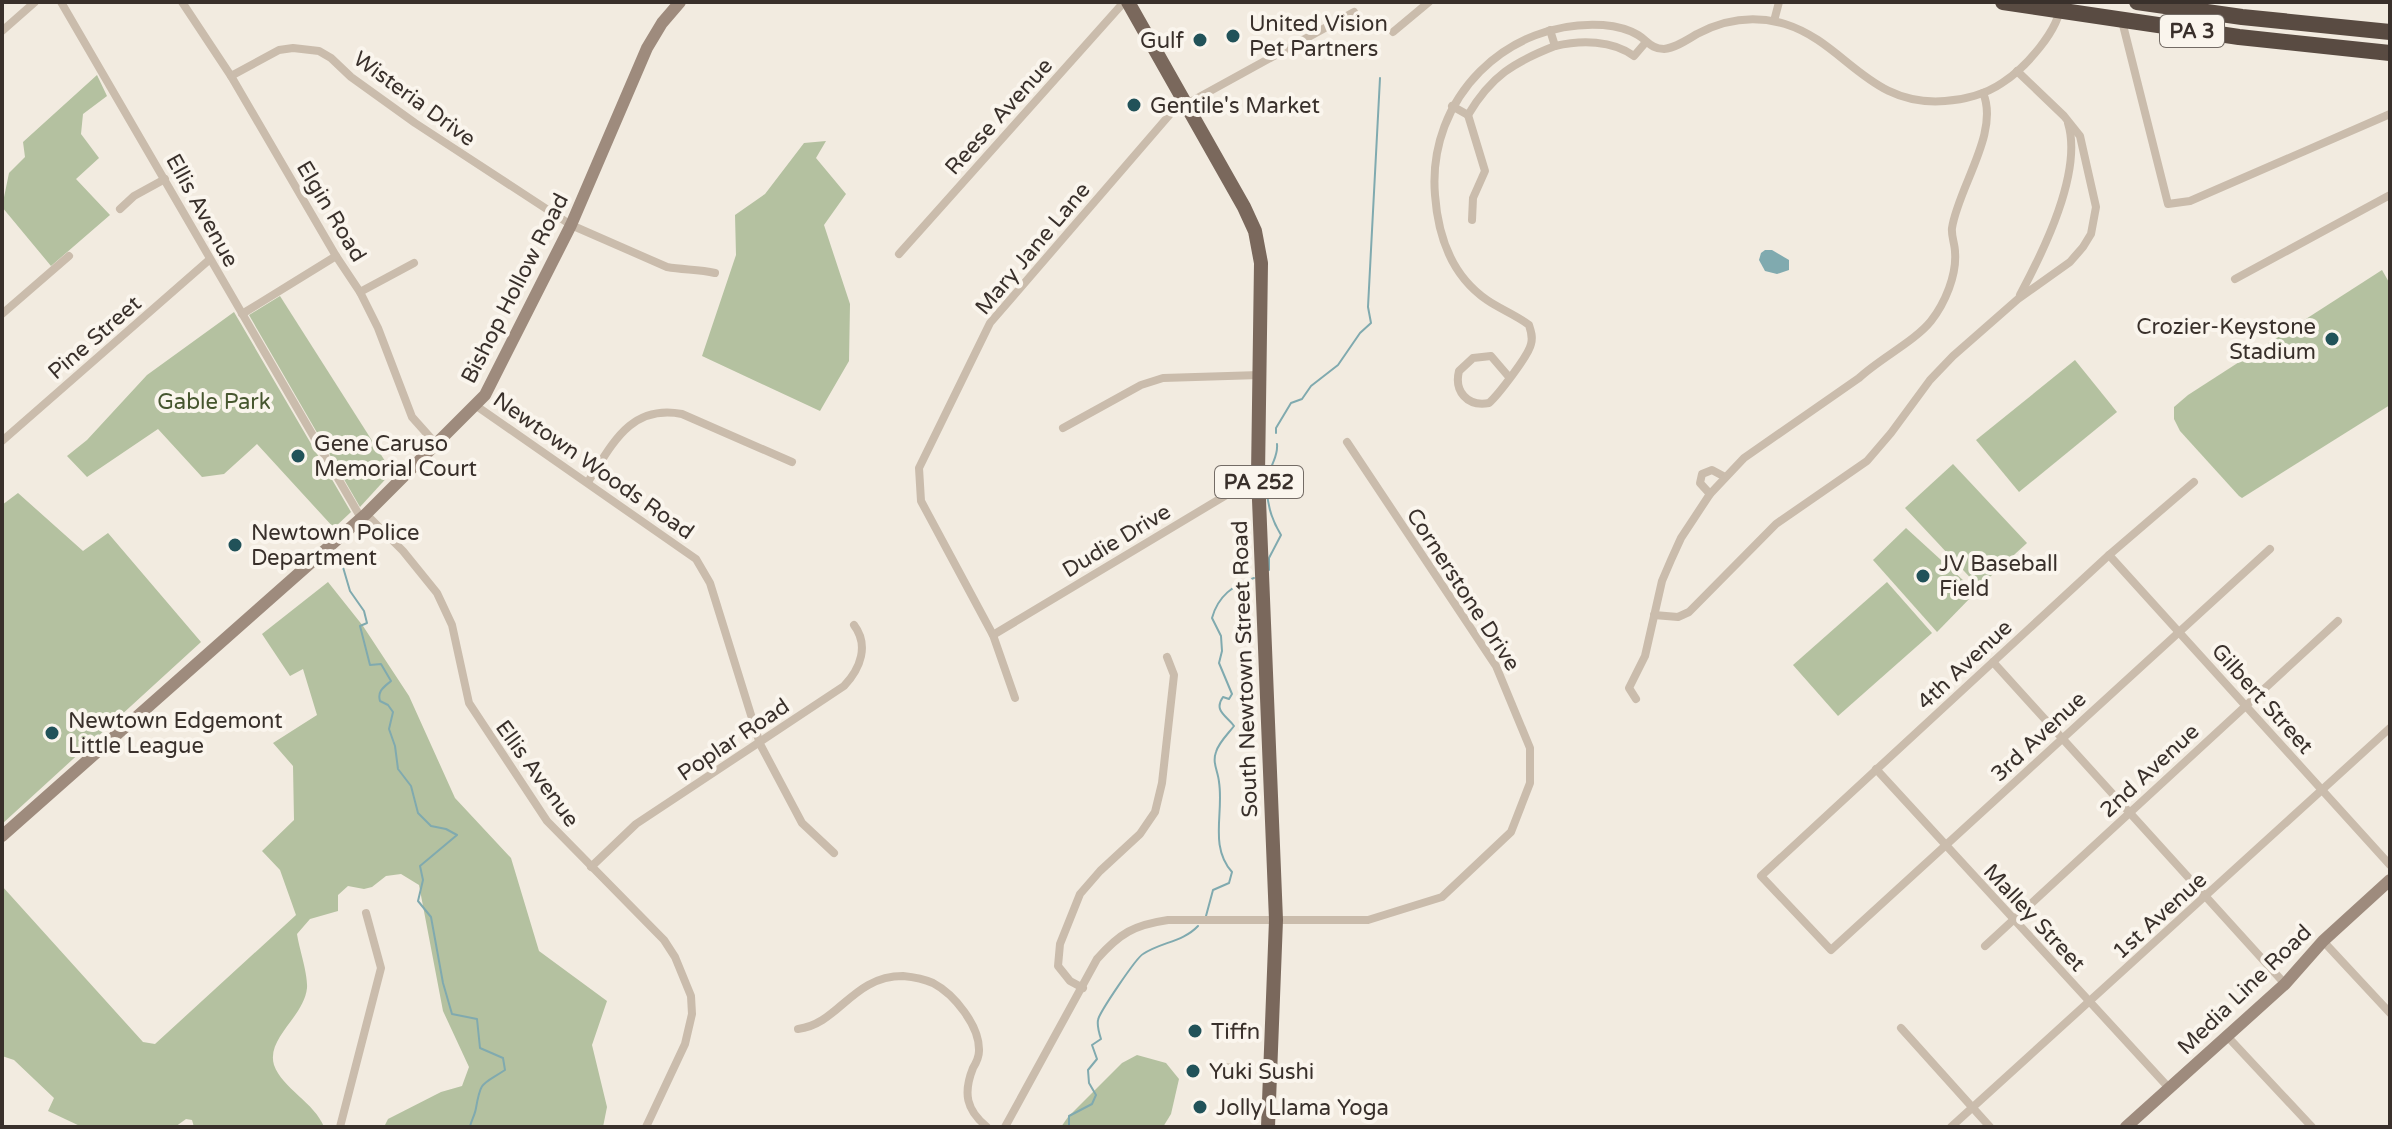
<svg xmlns="http://www.w3.org/2000/svg" width="2392" height="1129" viewBox="0 0 2392 1129" font-family="'Varela Round',sans-serif">
	<style>
		.green { fill: #b4c1a0 }
		.water { fill: #80aaaf }
		.lines { fill: none; stroke-linecap: round; stroke-linejoin: round }
		.stream { stroke: #80aaaf; stroke-width: 2 }
		.street { stroke: #cabcac; stroke-width: 8 }
		.secondary { stroke: #9e8b7d; stroke-width: 12 }
		.primary { stroke: #7a685c; stroke-width: 14 }
		.highway { stroke: #594b42; stroke-width: 16 }
		.poi-dot { fill: #215259; stroke: #faf5ed; stroke-width: 3 }
		.labels { text-anchor: middle; stroke-width: 8; stroke-linejoin: round; paint-order: stroke }
		.shield { fill: #faf5ed; stroke: #736b65; stroke-width: 2 }
		.shield-label { font-size: 20px; font-weight: bold; fill: #39302b }
		.poi-label { font-size: 22px; fill: #39302b; stroke: #faf5ed; text-anchor: start }
		.street-label { font-size: 22px; fill: #39302b; stroke: #faf5ed }
		.park-label { font-size: 22px; fill: #46562f; stroke: #faf5ed }
	</style>
	<rect width="100%" height="100%" fill="#f2ebe0"/>
	<!-- green -->
	<g class="green">
		<path d="M97,75L107,96L83,114L81,134L99,158L76,179L110,215L51,266L2,207L9,173L25,157L23,142Z"/>
		<path d="M826,141L816,158L846,194L824,225L850,304L849,361L820,411L702,356L736,255L735,215L765,194L804,143Z"/>
		<path d="M2382,270L2390,284V405L2242,498L2239,496L2180,431L2174,419V407L2188,395Z"/>
		<path d="M280,296L392,472L360,507L249,315Z"/>
		<path d="M234,312L351,512L334,528L257,444L224,474L202,477L158,429L87,477L67,456L87,440L147,375Z"/>
		<path d="M2075,360L2117,412L2019,492L1976,440Z"/>
		<path d="M1953,464L2027,543L1979,587L1905,508Z"/>
		<path d="M18,493L83,551L108,533L201,642L2,824V505Z"/>
		<path d="M1906,528L1976,592L1937,632L1873,560Z"/>
		<path d="M328,582L363,626L409,696L455,798L511,858L539,951L607,1001L592,1045L607,1107L603,1127H384L388,1119L441,1092L462,1086L469,1067L443,1011L419,885L401,874L386,876L372,887L364,889L348,886L338,895V911L310,919L297,934C299,948 308,974 307,988C304,1017 266,1038 274,1065C282,1088 315,1103 324,1127H194L192,1120L186,1119L175,1127H82L48,1111L54,1098L14,1060L2,1056V886L143,1042L155,1044L296,915L280,870L262,851L294,820L293,766L273,743L317,715L303,669L290,676L262,634Z"/>
		<path d="M1887,582L1932,633L1838,716L1793,665Z"/>
		<path d="M1137,1055L1166,1063L1179,1079L1171,1114L1163,1127H1061L1068,1117L1122,1063Z"/>
	</g>
	<!-- water -->
	<path class="water" d="M1765,250H1772L1789,260V270L1777,274L1765,271L1759,260L1761,253Z"/>
	<g class="lines">
		<!-- stream -->
		<g class="stream">
			<path d="M1276,433V428L1291,403L1302,399L1311,386L1338,365L1360,333L1371,323L1368,307L1380,78"/>
			<path d="M340,557L350,591L364,611L367,623L360,626L370,665L381,664L391,681C384,687 377,691 380,701L388,705L393,712L389,729L395,746L398,769L411,786L418,813L431,826L446,829L457,835L420,866L423,880L418,901L431,917L443,983L452,1014L477,1019L480,1048L503,1058L505,1070C482,1085 481,1080 476,1108C475,1115 471,1121 470,1127"/>
			<path d="M1269,570V558L1281,535C1269,515 1263,491 1271,468C1274,459 1278,454 1277,444"/>
			<path d="M1206,916L1213,890L1229,883L1232,872C1209,846 1224,813 1219,782C1218,771 1212,763 1216,752C1219,742 1228,734 1234,726C1227,716 1213,711 1223,697L1229,699L1232,694L1219,663L1222,651L1221,636L1212,618C1218,596 1233,585 1254,578"/>
			<path d="M1069,1127V1116L1092,1104L1096,1095L1089,1083L1088,1070L1097,1059L1092,1045L1101,1039C1099,1033 1097,1026 1098,1020C1099,1013 1136,958 1143,954C1161,942 1183,942 1198,926"/>
		</g>
		<!-- street -->
		<g class="street">
			<path d="M61,2L361,518"/>
			<path d="M182,2L231,76L336,256L360,292L378,328L412,417L437,445"/>
			<path d="M1774,21L1779,2"/>
			<path d="M2122,21L2168,204L2190,201L2390,114"/>
			<path d="M2,31L35,2"/>
			<path d="M1393,32L1429,2"/>
			<path d="M1555,46C1581,40 1612,40 1634,56L1646,42"/>
			<path d="M231,76L279,50L293,48L319,51L331,58L351,77L415,123L571,225L667,267C684,270 699,269 715,273"/>
			<path d="M1452,106L1468,115C1491,76 1514,62 1555,46L1550,30"/>
			<path d="M1468,115L1485,171L1473,198L1472,220"/>
			<path d="M120,209L134,196L165,179"/>
			<path d="M899,254L1124,2"/>
			<path d="M2235,279L2390,195"/>
			<path d="M360,292L414,263"/>
			<path d="M2020,295C2043,252 2083,172 2068,123"/>
			<path d="M2,314L69,256"/>
			<path d="M242,314L336,256"/>
			<path d="M1509,377L1491,356L1473,358L1459,371C1454,391 1467,407 1489,403C1498,395 1529,355 1531,344C1533,337 1531,331 1529,325C1516,315 1500,309 1487,300C1452,276 1438,236 1435,195C1427,98 1507,19 1603,25C1615,26 1628,29 1638,35C1648,41 1651,49 1664,49C1675,48 1687,40 1697,34C1725,19 1754,15 1785,24C1846,43 1868,107 1945,101C1964,100 1986,94 2002,83C2025,68 2060,30 2061,2"/>
			<path d="M475,405L696,559L710,583L760,744L802,823L834,853"/>
			<path d="M1063,428L1141,385L1163,378L1260,375"/>
			<path d="M2,441L209,260"/>
			<path d="M588,482C612,445 630,404 682,414L792,462"/>
			<path d="M2194,482L2109,555L1761,876L1831,950L2270,549"/>
			<path d="M1710,494L1700,483L1702,474L1712,470L1725,477"/>
			<path d="M366,514L403,551L437,593L452,625L469,703L547,821L664,940L675,957L691,996L692,1014L685,1044L646,1127"/>
			<path d="M2109,555L2390,865"/>
			<path d="M1654,615L1678,617L1689,612L1776,524L1867,461L1891,433L1930,380L1953,356L2018,299L2070,262L2083,247L2091,234L2096,207L2080,136L2064,116L2017,71"/>
			<path d="M993,635L1258,476"/>
			<path d="M1993,662L2285,984"/>
			<path d="M1015,698L993,635L921,501L919,468L990,323L1172,112L1354,12"/>
			<path d="M1636,699L1629,688L1645,656L1662,581L1671,560L1681,538L1710,494L1744,458L1859,378C1879,359 1915,341 1931,321C1945,303 1957,275 1955,252C1955,244 1951,236 1952,228C1958,188 2000,132 1983,93"/>
			<path d="M1876,769L2169,1088"/>
			<path d="M591,867L636,824L844,686C861,668 869,645 854,625"/>
			<path d="M2323,941L2390,1013"/>
			<path d="M1985,946L2338,621"/>
			<path d="M1083,988L1070,981L1058,966L1060,944L1080,894L1100,871L1140,834L1155,812L1162,783L1174,675L1167,657"/>
			<path d="M1901,1028L1990,1127"/>
			<path d="M798,1029C839,1024 852,976 903,976C913,977 924,979 933,983C954,994 980,1026 979,1051C979,1057 976,1063 973,1068C963,1093 966,1110 987,1127"/>
			<path d="M2226,1035L2312,1127"/>
			<path d="M1217,1067L1243,1068"/>
			<path d="M340,1127L381,968L366,913"/>
			<path d="M1005,1127L1097,959C1120,933 1134,925 1168,920H1368L1442,897L1511,832L1530,783V748L1496,666L1347,442"/>
			<path d="M1951,1127L2390,728"/>
		</g>
		<!-- secondary -->
		<g class="secondary">
			<path d="M2,836L366,514L485,395L571,225L647,48L662,23L680,2"/>
			<path d="M2126,1127L2285,984L2323,941L2390,880"/>
		</g>
		<!-- primary -->
		<path class="primary" d="M1128,2L1244,207L1255,231L1261,263L1258,475L1276,920L1268,1127"/>
		<!-- highway -->
		<g class="highway">
			<path d="M2003,2L2239,37L2390,53"/>
			<path d="M2137,2L2242,17L2390,32"/>
		</g>
	</g>
	<!-- markers -->
	<g class="poi-dot">
		<circle cx="1233" cy="36" r="8"/>
		<circle cx="1200" cy="40" r="8"/>
		<circle cx="1134" cy="105" r="8"/>
		<circle cx="2332" cy="339" r="8"/>
		<circle cx="298" cy="456" r="8"/>
		<circle cx="235" cy="545" r="8"/>
		<circle cx="1923" cy="576" r="8"/>
		<circle cx="52" cy="733" r="8"/>
		<circle cx="1195" cy="1031" r="8"/>
		<circle cx="1193" cy="1071" r="8"/>
		<circle cx="1200" cy="1107" r="8"/>
	</g>
	<g class="labels">
		<!-- shield labels -->
		<g class="shield">
			<rect x="2160" y="15" width="64" height="32" rx="6"/>
			<rect x="1215" y="466" width="88" height="32" rx="6"/>
		</g>
		<g class="shield-label">
			<text x="2192" y="38">PA 3</text>
			<text x="1259" y="489">PA 252</text>
		</g>
		<!-- poi labels -->
		<g class="poi-label">
			<text x="1249" y="31">United Vision<tspan x="1249" dy="25">Pet Partners</tspan></text>
			<text x="1184" y="48" text-anchor="end">Gulf</text>
			<text x="1150" y="113">Gentile's Market</text>
			<text x="2316" y="334" text-anchor="end">Crozier-Keystone<tspan x="2316" dy="25">Stadium</tspan></text>
			<text x="314" y="451">Gene Caruso<tspan x="314" dy="25">Memorial Court</tspan></text>
			<text x="251" y="540">Newtown Police<tspan x="251" dy="25">Department</tspan></text>
			<text x="1939" y="571">JV Baseball<tspan x="1939" dy="25">Field</tspan></text>
			<text x="68" y="728">Newtown Edgemont<tspan x="68" dy="25">Little League</tspan></text>
			<text x="1211" y="1039">Tiffn</text>
			<text x="1209" y="1079">Yuki Sushi</text>
			<text x="1216" y="1115">Jolly Llama Yoga</text>
		</g>
		<!-- street labels -->
		<g class="street-label">
			<text transform="translate(415 98) rotate(36)" y="8">Wisteria Drive</text>
			<text transform="translate(998 116) rotate(-48)" y="8">Reese Avenue</text>
			<text transform="translate(203 210) rotate(61)" y="8">Ellis Avenue</text>
			<text transform="translate(332 211) rotate(59)" y="8">Elgin Road</text>
			<text transform="translate(1032 248) rotate(-50)" y="8">Mary Jane Lane</text>
			<text transform="translate(514 288) rotate(-63)" y="8">Bishop Hollow Road</text>
			<text transform="translate(94 337) rotate(-41)" y="8">Pine Street</text>
			<text transform="translate(594 465) rotate(35)" y="8">Newtown Woods Road</text>
			<text transform="translate(1116 540) rotate(-31)" y="8">Dudie Drive</text>
			<text transform="translate(1464 589) rotate(57)" y="8">Cornerstone Drive</text>
			<text transform="translate(1964 664) rotate(-43)" y="8">4th Avenue</text>
			<text transform="translate(1244 669) rotate(-92)" y="8">South Newtown Street Road</text>
			<text transform="translate(2263 698) rotate(48)" y="8">Gilbert Street</text>
			<text transform="translate(2038 736) rotate(-43)" y="8">3rd Avenue</text>
			<text transform="translate(733 739) rotate(-34)" y="8">Poplar Road</text>
			<text transform="translate(2149 770) rotate(-43)" y="8">2nd Avenue</text>
			<text transform="translate(538 773) rotate(54)" y="8">Ellis Avenue</text>
			<text transform="translate(2159 915) rotate(-42)" y="8">1st Avenue</text>
			<text transform="translate(2035 917) rotate(47)" y="8">Malley Street</text>
			<text transform="translate(2244 989) rotate(-44)" y="8">Media Line Road</text>
		</g>
		<!-- park labels -->
		<g class="park-label">
			<text x="214" y="409">Gable Park</text>
		</g>
	</g>
	<!-- border -->
	<rect width="2392" height="1129" fill="none" stroke="#39302b" stroke-width="8"/>
</svg>
